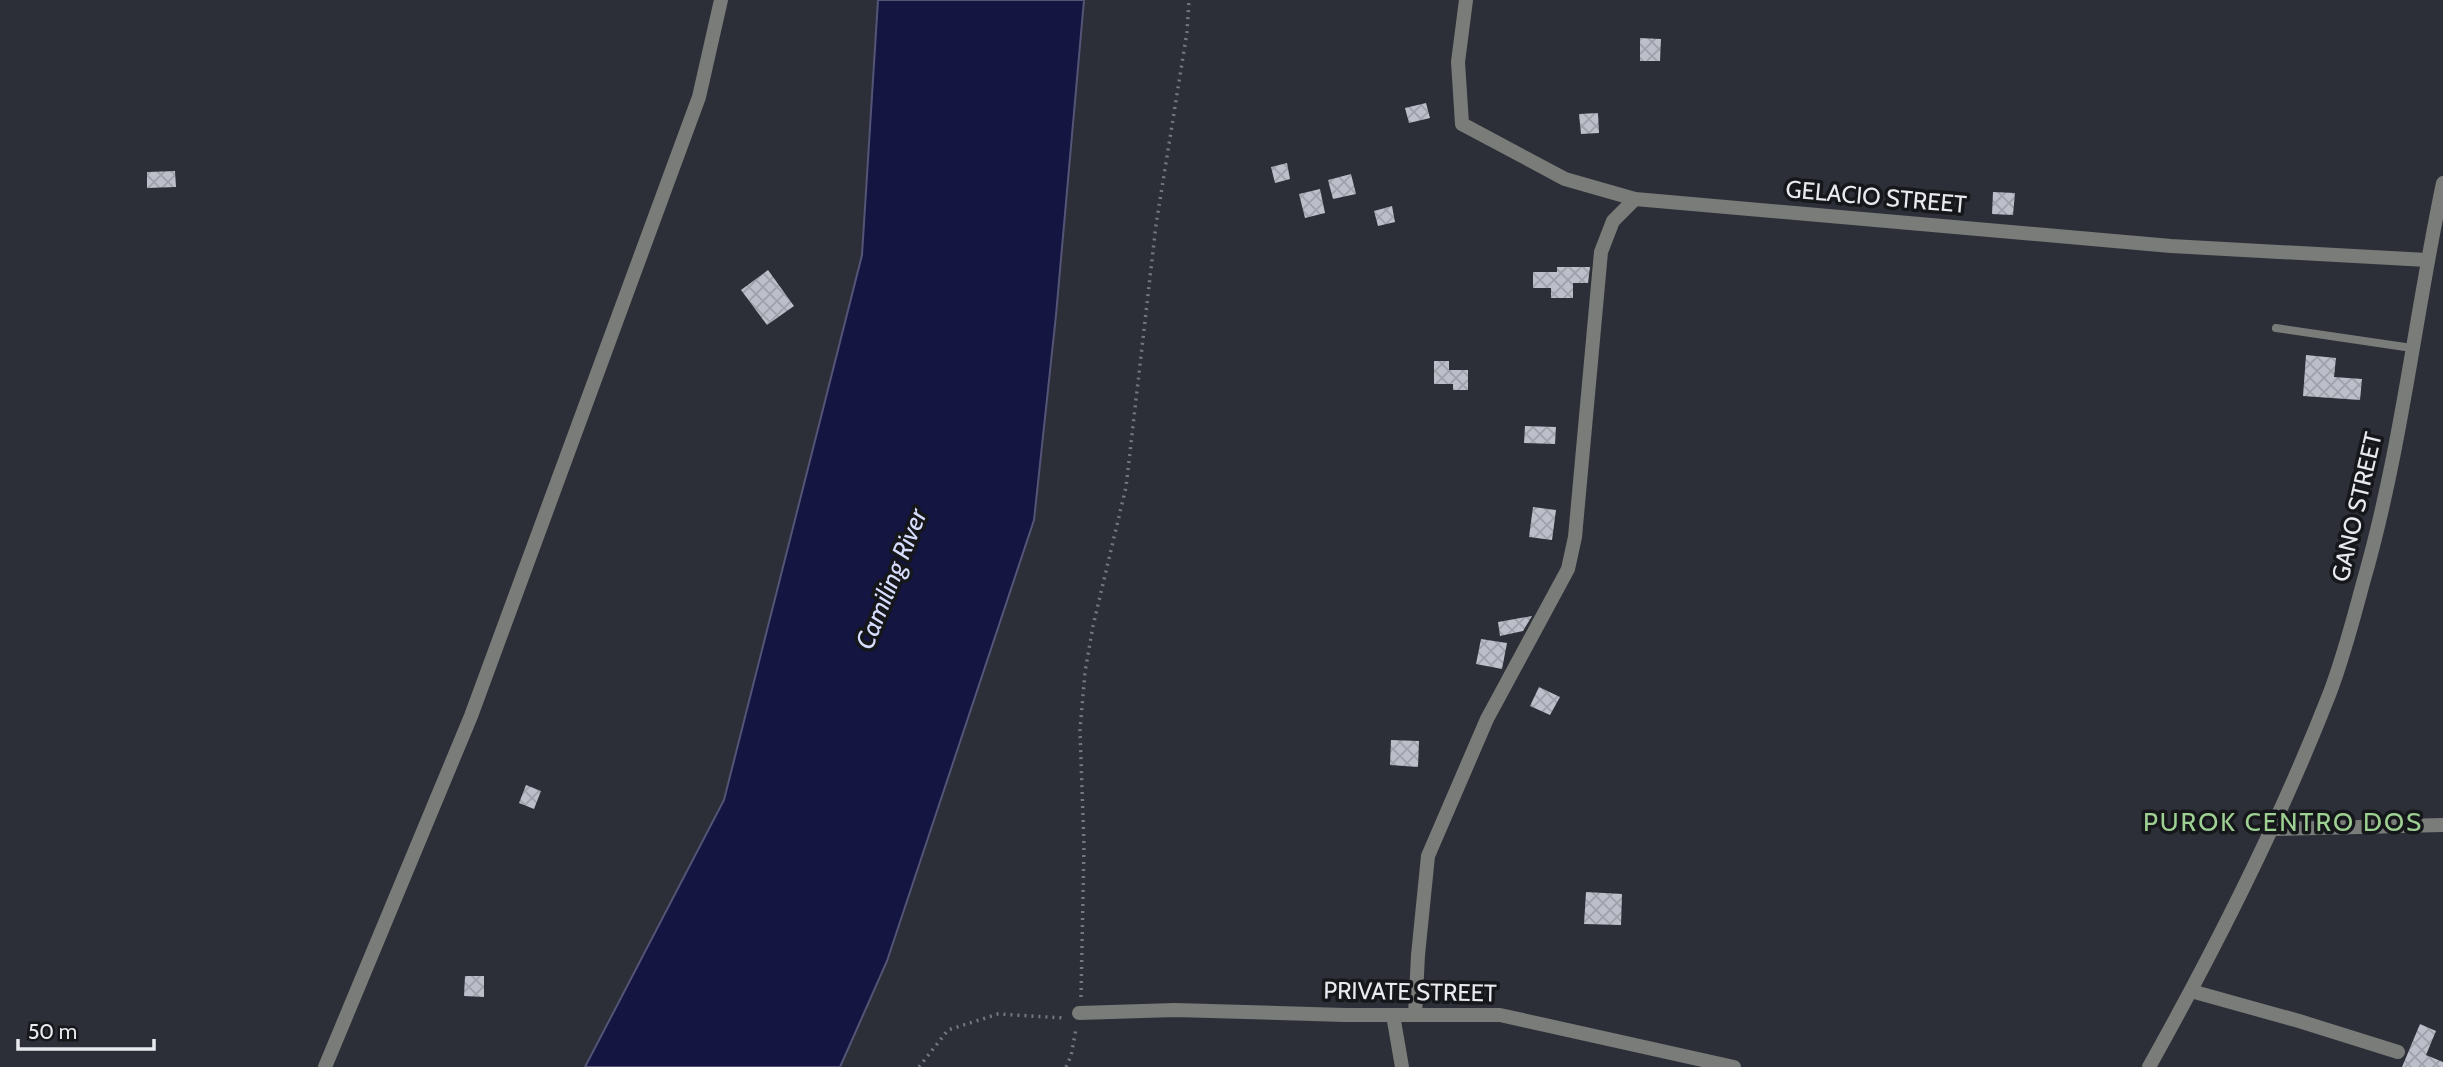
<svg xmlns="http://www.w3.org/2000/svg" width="2443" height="1067" viewBox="0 0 2443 1067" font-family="Cabin,sans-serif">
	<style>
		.water { fill: #141541; stroke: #545576; stroke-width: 2 }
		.building { fill: url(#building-cross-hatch) }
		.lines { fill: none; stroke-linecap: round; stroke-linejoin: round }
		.path { stroke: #75777f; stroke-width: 3.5; stroke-dasharray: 2 5; stroke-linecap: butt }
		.service { stroke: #797c78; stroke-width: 8 }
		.minor { stroke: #797c78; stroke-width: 14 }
		.labels { text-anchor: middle; stroke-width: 7; stroke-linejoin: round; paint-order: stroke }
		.street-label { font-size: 24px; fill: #e9eaf0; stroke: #16171b }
		.water-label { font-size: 26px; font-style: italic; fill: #d7ddfd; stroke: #16171b }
		.neighbourhood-label { font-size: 26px; letter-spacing: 2px; fill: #9dd092; stroke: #16171b }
	</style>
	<defs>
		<pattern id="building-cross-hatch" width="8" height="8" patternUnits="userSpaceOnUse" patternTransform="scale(1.75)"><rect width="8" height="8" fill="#bcbeca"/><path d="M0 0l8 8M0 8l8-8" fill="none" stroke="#9ea0aa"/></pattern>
	</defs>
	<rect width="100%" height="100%" fill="#2d2f38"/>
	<!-- water -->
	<path class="water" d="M878,0H1084L1056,315L1034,520L887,961L840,1067H585L724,800L862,255Z"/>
	<!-- building -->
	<g class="building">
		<path d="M1640,38L1661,39L1660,61H1640Z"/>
		<path d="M1426,103L1430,118L1409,123L1405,108Z"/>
		<path d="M1598,113L1599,133L1581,134L1579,114Z"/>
		<path d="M1287,163L1290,179L1275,183L1271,167Z"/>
		<path d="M175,171L176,187L147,188V172Z"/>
		<path d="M1351,174L1356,194L1333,199L1328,180Z"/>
		<path d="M1320,189L1325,213L1305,218L1299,194Z"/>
		<path d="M1993,192L2015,193L2013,215L1992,214Z"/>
		<path d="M1392,206L1395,222L1378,226L1374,211Z"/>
		<path d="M1557,267H1590L1588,283H1573V298H1551V288H1533V272H1557Z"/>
		<path d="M768,270L794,306L767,325L741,290Z"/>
		<path d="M2306,355L2336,358L2334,377L2362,379L2360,400L2303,396Z"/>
		<path d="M1434,361H1449V370H1468V390H1453V384H1434Z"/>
		<path d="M1525,426L1556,427L1555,444L1524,443Z"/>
		<path d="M1533,507L1556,510L1552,540L1529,537Z"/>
		<path d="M1532,616L1523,631L1500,636L1498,622Z"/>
		<path d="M1481,639L1507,643L1502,669L1476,664Z"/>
		<path d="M1539,687L1560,697L1550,715L1530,706Z"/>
		<path d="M1391,740L1419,741L1418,767L1390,765Z"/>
		<path d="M526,785L541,791L534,809L519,803Z"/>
		<path d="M1586,892L1622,894L1621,925L1584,924Z"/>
		<path d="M465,976H484V997L464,996Z"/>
		<path d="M2420,1024L2436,1031L2426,1055L2443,1062V1067H2402Z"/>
	</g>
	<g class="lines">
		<!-- path -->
		<g class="path">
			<path d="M1081,997L1084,846L1080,730L1085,672L1093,626L1126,487L1156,225L1187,32L1189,0"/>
			<path d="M919,1067L948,1030L998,1014L1064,1018"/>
			<path d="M1066,1067L1071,1056L1076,1029"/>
		</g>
		<!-- service -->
		<path class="service" d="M2276,328L2412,348"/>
		<!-- minor -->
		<g class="minor">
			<path d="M1466,0L1458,62L1462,124L1565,179L1635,199L2171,246L2427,260"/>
			<path d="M2272,829L2443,825"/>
			<path d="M2191,991L2299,1021L2398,1052"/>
			<path d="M1079,1013L1175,1010L1345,1015H1500L1734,1067"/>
			<path d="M1393,1015L1402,1067"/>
			<path d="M1415,1015L1418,955L1428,856L1487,719L1568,569L1575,537L1601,252L1613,221L1635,199"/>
			<path d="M325,1067L471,716L699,97L721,0"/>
			<path d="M2149,1067C2216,947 2279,823 2329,695C2343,659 2353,620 2363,583C2401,452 2415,316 2443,183"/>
		</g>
	</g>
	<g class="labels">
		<!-- street labels -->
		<g class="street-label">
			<text transform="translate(1876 197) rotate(5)" y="8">GELACIO STREET</text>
			<text transform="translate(2357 507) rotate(-77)" y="8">GANO STREET</text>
			<text transform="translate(1410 992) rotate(1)" y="8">PRIVATE STREET</text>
		</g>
		<!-- water labels -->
		<g class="water-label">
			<text transform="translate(891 579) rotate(-68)" y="9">Camiling River</text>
		</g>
		<!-- neighbourhood labels -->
		<g class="neighbourhood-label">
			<text x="2283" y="831">PUROK CENTRO DOS</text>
		</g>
	</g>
	<!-- scale -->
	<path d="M18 1039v10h136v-10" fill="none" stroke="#e9eaf0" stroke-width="3.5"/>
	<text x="28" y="1039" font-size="21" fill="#e9eaf0" stroke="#16171b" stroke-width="5" paint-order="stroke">50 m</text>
</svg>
